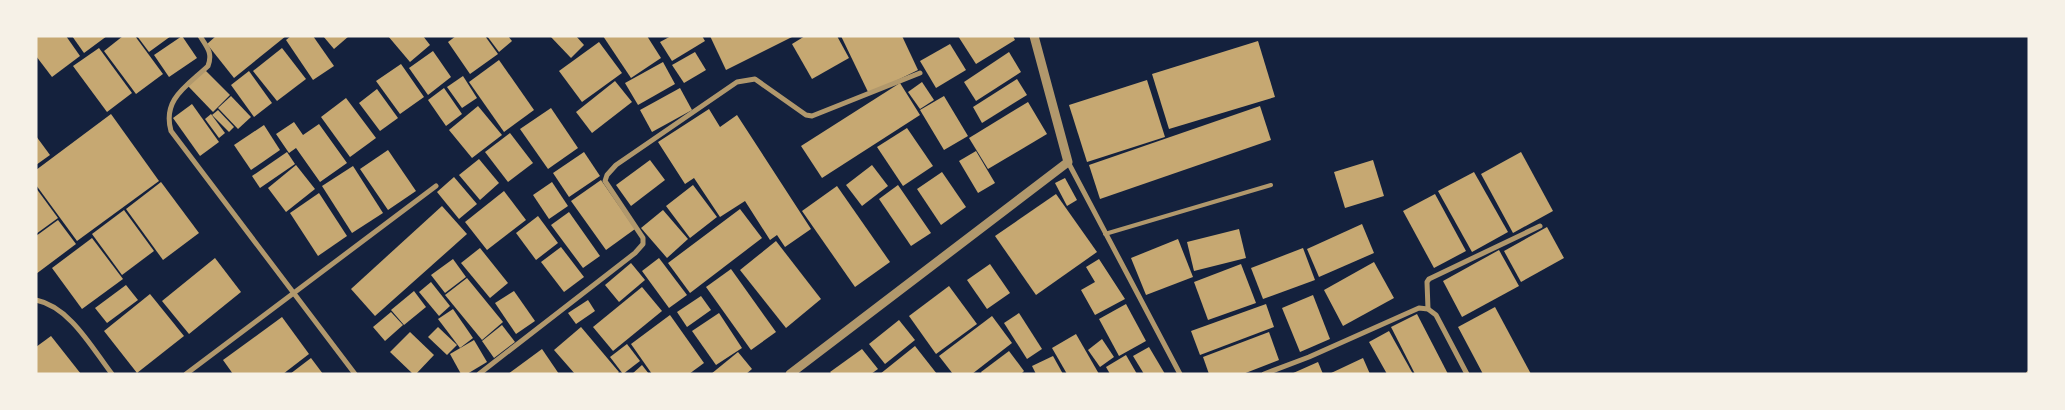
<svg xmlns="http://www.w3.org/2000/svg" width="2065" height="410" viewBox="0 0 2065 410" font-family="'Varela Round',sans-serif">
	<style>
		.building { fill: #c6a872 }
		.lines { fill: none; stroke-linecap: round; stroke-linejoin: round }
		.service { stroke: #b1986c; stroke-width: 4 }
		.minor { stroke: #b1986c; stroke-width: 5 }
		.tertiary { stroke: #b1986c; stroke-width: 9 }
	</style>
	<rect width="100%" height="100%" fill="#14213d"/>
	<!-- building -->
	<g class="building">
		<path d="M36,36H66L80,56L52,77L36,56Z"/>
		<path d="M72,36H107L84,53Z"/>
		<path d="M123,36H135L163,74L136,94L104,51Z"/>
		<path d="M137,36H171L149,52Z"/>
		<path d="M182,36L197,58L169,77L154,55Z"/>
		<path d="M216,36H286L234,78L207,44Z"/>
		<path d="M291,36H313L334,66L313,80L286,40Z"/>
		<path d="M323,36H349L334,49Z"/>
		<path d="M388,36H423L430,45L410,62Z"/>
		<path d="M456,36H485L498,54L470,74L448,42Z"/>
		<path d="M487,36H508L512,41L499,52Z"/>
		<path d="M550,36H576L584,45L571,58Z"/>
		<path d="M603,36H647L661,58L631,78Z"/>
		<path d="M671,36H702L705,41L672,61L660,42Z"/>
		<path d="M710,36H794L726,70Z"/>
		<path d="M805,36H837L849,58L812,79L792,44Z"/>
		<path d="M841,36H902L918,70L869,94Z"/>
		<path d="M958,36H1013L1015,40L976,64Z"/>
		<path d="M1258,41L1275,97L1169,129L1152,74Z"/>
		<path d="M599,42L622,73L582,102L559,71Z"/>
		<path d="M950,44L966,70L936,88L920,61Z"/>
		<path d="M99,48L132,93L107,112L73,66Z"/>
		<path d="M282,48L306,79L277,101L253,71Z"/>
		<path d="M433,51L451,77L428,95L409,68Z"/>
		<path d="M695,52L706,70L684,83L672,65Z"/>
		<path d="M1009,52L1021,72L976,101L964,82Z"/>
		<path d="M499,60L534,110L504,132L469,82Z"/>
		<path d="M663,62L675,84L638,105L625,83Z"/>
		<path d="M401,64L424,97L400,114L376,81Z"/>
		<path d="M205,70L230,95L213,112L188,86Z"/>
		<path d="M249,71L272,103L254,117L231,85Z"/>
		<path d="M463,76L477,98L462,108L447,87Z"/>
		<path d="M1017,79L1027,95L982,123L973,107Z"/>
		<path d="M1147,80L1165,137L1087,162L1069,105Z"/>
		<path d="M615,81L632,102L592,133L576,112Z"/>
		<path d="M922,82L934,100L920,109L908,92Z"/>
		<path d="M900,83L920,115L822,178L801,146Z"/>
		<path d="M444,88L462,114L446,126L428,100Z"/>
		<path d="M680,88L692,110L652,132L640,110Z"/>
		<path d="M377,89L398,118L380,131L359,103Z"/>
		<path d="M231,96L251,117L238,129L218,108Z"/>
		<path d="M944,96L968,136L944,150L920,110Z"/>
		<path d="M346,98L376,138L350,157L321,117Z"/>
		<path d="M1028,102L1047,134L988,169L969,138Z"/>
		<path d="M192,104L219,142L200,156L173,118Z"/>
		<path d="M478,106L502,135L472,158L449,130Z"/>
		<path d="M1260,106L1271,140L1100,199L1089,165Z"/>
		<path d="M551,108L578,148L548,169L520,129Z"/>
		<path d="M709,109L720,127L737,115L811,229L785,247L777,235L770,240L745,201L720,217L694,178L685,184L658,142Z"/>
		<path d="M218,110L234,127L229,132L212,115Z"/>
		<path d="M111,114L159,181L77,241L36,185V170Z"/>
		<path d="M211,114L225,133L219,138L205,119Z"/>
		<path d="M294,122L303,135L319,124L347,163L320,182L296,148L289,153L276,134Z"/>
		<path d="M264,125L280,150L251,170L234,145Z"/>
		<path d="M907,128L933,166L903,186L877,147Z"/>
		<path d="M510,133L533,163L508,182L485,152Z"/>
		<path d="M36,136L50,155L36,165Z"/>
		<path d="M388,150L416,191L388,210L360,169Z"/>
		<path d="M976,151L995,183L978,193L959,161Z"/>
		<path d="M287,152L295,164L260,188L252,176Z"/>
		<path d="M584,152L600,176L569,197L553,173Z"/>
		<path d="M1521,152L1553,211L1513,233L1481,174Z"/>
		<path d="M479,159L499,183L480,200L459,175Z"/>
		<path d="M650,160L665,180L631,206L616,185Z"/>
		<path d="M1373,160L1384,196L1345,208L1334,172Z"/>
		<path d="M296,165L315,189L286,212L268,188Z"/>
		<path d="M872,165L888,186L862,206L846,185Z"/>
		<path d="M353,166L383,213L352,233L322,186Z"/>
		<path d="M942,172L966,207L941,225L917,189Z"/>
		<path d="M1474,172L1508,232L1472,252L1438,191Z"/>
		<path d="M454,177L477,204L459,219L437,192Z"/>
		<path d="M1065,178L1077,200L1067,206L1055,183Z"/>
		<path d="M601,180L635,229L606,250L571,201Z"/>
		<path d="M161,182L199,233L163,260L126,209Z"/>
		<path d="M552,182L568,206L549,219L533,195Z"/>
		<path d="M693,185L717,217L690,238L666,206Z"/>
		<path d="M898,185L931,233L911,246L879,199Z"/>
		<path d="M837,186L890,262L855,287L802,211Z"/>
		<path d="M36,188L58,218L36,234Z"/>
		<path d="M504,191L526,220L487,250L465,222Z"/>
		<path d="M319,193L347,236L318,256L290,213Z"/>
		<path d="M1056,194L1097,252L1036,295L995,236Z"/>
		<path d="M1435,194L1466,251L1434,268L1403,211Z"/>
		<path d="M442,206L467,234L375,316L351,289Z"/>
		<path d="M740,209L762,238L690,293L668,263Z"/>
		<path d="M124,210L154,251L122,275L92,234Z"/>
		<path d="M663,210L688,239L667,258L641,228Z"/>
		<path d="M569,212L600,256L583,268L551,225Z"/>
		<path d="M538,216L558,243L536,260L516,233Z"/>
		<path d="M58,220L76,244L36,274V236Z"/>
		<path d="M1362,224L1374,253L1319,277L1307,249Z"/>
		<path d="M1547,227L1564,258L1521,282L1504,251Z"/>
		<path d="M1239,229L1246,258L1194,271L1187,242Z"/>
		<path d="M92,238L123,279L82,309L52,268Z"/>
		<path d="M1178,239L1193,277L1146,295L1131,258Z"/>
		<path d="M776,241L821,299L786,328L740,270Z"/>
		<path d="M561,247L584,277L564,292L541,262Z"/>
		<path d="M480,248L508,283L490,298L461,263Z"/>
		<path d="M1303,248L1315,280L1263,299L1251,268Z"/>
		<path d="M1499,250L1519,286L1462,317L1443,281Z"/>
		<path d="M215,258L241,292L189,334L162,301Z"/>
		<path d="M659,258L687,295L669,308L642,271Z"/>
		<path d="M453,259L466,277L445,293L431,275Z"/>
		<path d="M1099,259L1125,299L1095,315L1081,290L1095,282L1086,267Z"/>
		<path d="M1374,262L1394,298L1343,326L1324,290Z"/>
		<path d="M631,263L645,280L619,302L605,285Z"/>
		<path d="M990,264L1010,293L987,309L967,280Z"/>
		<path d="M1241,264L1256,303L1208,320L1194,282Z"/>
		<path d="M731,269L776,332L751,350L706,287Z"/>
		<path d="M467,278L503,322L482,340L445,295Z"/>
		<path d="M431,282L450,306L439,316L419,292Z"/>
		<path d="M126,285L138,300L107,323L95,308Z"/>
		<path d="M949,286L977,324L936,354L909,316Z"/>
		<path d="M642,287L662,311L613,351L593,327Z"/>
		<path d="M414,291L426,307L404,325L391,310Z"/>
		<path d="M514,291L535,321L516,334L495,303Z"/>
		<path d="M150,294L184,336L137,373L104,331Z"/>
		<path d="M1313,295L1330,339L1300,352L1282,308Z"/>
		<path d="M701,296L711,310L687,327L677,312Z"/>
		<path d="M588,300L595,311L576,324L568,313Z"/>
		<path d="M1126,304L1146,341L1119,356L1099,319Z"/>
		<path d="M1266,304L1274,327L1200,355L1191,331Z"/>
		<path d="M1495,307L1531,374H1483L1458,327Z"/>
		<path d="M453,309L473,338L460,348L438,319Z"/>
		<path d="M391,312L403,325L385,341L373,327Z"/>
		<path d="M719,313L742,348L716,365L692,331Z"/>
		<path d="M1019,313L1042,349L1027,359L1004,323Z"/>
		<path d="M1417,314L1448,374H1415L1391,327Z"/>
		<path d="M670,315L704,363L689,374H652L631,344Z"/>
		<path d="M992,316L1012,343L972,374H953L939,356Z"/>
		<path d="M282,317L309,354L283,374H233L223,360Z"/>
		<path d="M899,320L915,340L885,364L869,344Z"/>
		<path d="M502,325L515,342L494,358L482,341Z"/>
		<path d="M438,327L457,345L447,355L428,337Z"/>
		<path d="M581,327L619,372L617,374H575L554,350Z"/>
		<path d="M1389,331L1413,374H1387L1369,342Z"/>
		<path d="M410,332L434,355L416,374H413L390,352Z"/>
		<path d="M1269,332L1279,360L1243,374H1209L1203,357Z"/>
		<path d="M1076,334L1099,374H1067L1052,348Z"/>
		<path d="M51,336L81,374H36V347Z"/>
		<path d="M1102,339L1114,357L1100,367L1088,350Z"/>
		<path d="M474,340L487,362L467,374H461L450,354Z"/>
		<path d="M627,344L640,361L623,374L610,357Z"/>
		<path d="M915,346L937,374H880Z"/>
		<path d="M1149,347L1165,374H1144L1133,356Z"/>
		<path d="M542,349L559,374H508Z"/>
		<path d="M862,349L878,369L871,374H832L830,372Z"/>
		<path d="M1009,351L1024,371L1021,374H982L981,372Z"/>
		<path d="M738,352L752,369L746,374H711Z"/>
		<path d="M1126,355L1137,374H1110L1106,367Z"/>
		<path d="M1053,356L1063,374H1036L1032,366Z"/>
		<path d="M311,358L323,374H290Z"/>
		<path d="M1363,358L1370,374H1329Z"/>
		<path d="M1318,362L1323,374H1291Z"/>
		<path d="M642,365L649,374H632Z"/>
	</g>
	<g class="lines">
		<!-- service -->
		<path class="service" d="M1105,234L1271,185"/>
		<!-- minor -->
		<g class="minor">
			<path d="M200,36C207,47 213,53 208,66C187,86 162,99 171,131L355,374"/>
			<path d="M1068,162L1180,374"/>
			<path d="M36,300C70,307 92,348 112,374"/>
			<path d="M1428,309L1427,282L1429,279L1540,226"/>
			<path d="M186,374L436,186"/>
			<path d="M479,374L635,253L643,244V238L605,181L607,175L616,165L737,82L755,79L806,115L812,116L920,73"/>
			<path d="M1264,374L1309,357L1419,308L1428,309L1436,315L1467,374"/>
			<path d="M2028,374L2029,373"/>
		</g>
		<!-- tertiary -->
		<path class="tertiary" d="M790,374L1068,162L1034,36"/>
	</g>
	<!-- border -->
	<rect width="2065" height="410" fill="none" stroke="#f6f1e7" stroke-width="75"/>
</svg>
